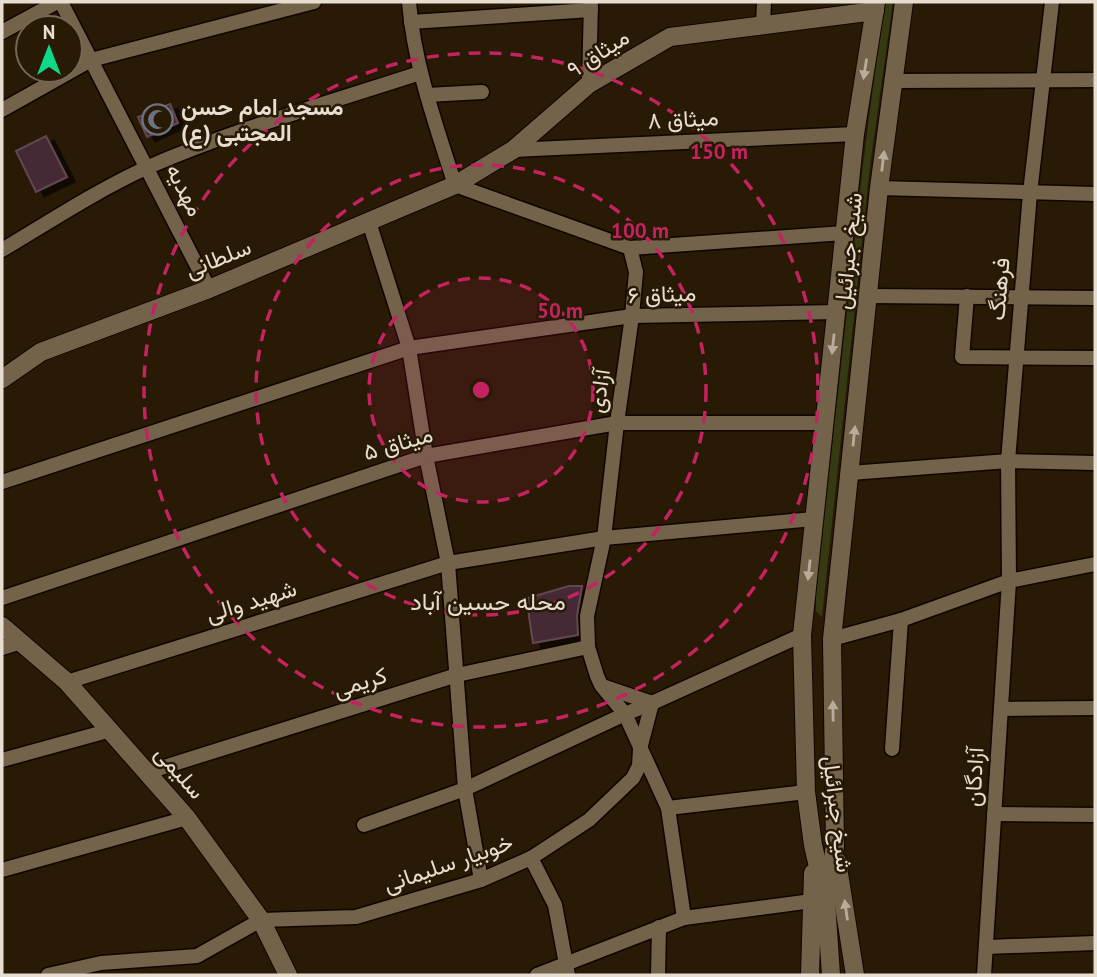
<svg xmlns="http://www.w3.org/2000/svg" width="1097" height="977" viewBox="0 0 1097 977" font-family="'PT Sans',Vazirmatn,sans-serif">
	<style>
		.green { fill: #353a12 }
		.building { fill: #452b36; stroke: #624752; stroke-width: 2; filter: url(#shadow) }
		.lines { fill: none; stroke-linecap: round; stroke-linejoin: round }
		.minor-casing { stroke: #110500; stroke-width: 17 }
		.tertiary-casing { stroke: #110500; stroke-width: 20 }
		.minor { stroke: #73634b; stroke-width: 14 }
		.tertiary { stroke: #73634b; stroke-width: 18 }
		.oneway { fill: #b9ac9b }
		.ring { fill: none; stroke: #c42261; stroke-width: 3.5; stroke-dasharray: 12 9 }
		.labels { text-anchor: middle; stroke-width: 5; stroke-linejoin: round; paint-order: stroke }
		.street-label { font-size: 23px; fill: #e7ddd0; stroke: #281a04 }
		.poi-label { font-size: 23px; font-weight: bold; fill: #e7ddd0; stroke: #281a04; text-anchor: start }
		.neighbourhood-label { font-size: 24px; fill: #e7ddd0; stroke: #281a04 }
		.centre { fill: #c42261; stroke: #281a04; stroke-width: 3.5 }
		.ring-label { font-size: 21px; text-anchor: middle; font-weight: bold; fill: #c42261; stroke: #281a04; stroke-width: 5; stroke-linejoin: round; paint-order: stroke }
	</style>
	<defs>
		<filter id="shadow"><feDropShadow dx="8" dy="4.5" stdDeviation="0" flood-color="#0009"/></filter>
	</defs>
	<rect width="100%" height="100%" fill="#281a04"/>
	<!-- green -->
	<path class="green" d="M884,2H893L870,166L822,617L816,611V593L863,165Z"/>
	<!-- building -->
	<g class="building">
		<path d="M170,104L178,123L147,137L138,117Z"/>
		<path d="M46,136L67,177L36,192L16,151Z"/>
		<path d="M569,586H582L577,616L578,635L533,643L529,617L528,598Z"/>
	</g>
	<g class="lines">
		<defs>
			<g id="minor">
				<path d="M61,2L209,289"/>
				<path d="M409,2C414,65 436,125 455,185L630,248L636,272L632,316L617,423L604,538L587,616L588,647L597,676L601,685L625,714L668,808L684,918"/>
				<path d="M411,22L591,10"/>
				<path d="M763,24L764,2"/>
				<path d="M2,32L57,2"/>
				<path d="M893,81L1095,80"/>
				<path d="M589,84L591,2"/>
				<path d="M427,95L482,92"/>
				<path d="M2,110L91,60L314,2"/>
				<path d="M513,150L855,134"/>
				<path d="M879,188L1095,194"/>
				<path d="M369,222L409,348L426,456L448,563L465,789L481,880"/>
				<path d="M630,248L844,233"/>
				<path d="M2,250C49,222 96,191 146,168C235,129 328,103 420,73"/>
				<path d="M868,296L1095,298"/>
				<path d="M967,296L962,357L1095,358"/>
				<path d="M850,473L1008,461L1095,463"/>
				<path d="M2,482L409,348L632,316L836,312"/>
				<path d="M2,598L426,456L617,423H825"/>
				<path d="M832,639L901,620L1009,581L1095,564"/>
				<path d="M2,648L21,642"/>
				<path d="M67,682L448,563L604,538L814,519"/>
				<path d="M1001,709L1095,708"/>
				<path d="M892,749L901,620"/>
				<path d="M2,760L111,730"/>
				<path d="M148,772L457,675L588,647"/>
				<path d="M668,808L806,792"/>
				<path d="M994,814L1095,815"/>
				<path d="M364,825L465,789L625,714L652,703L802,635"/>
				<path d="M531,858L555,905L568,975"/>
				<path d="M2,870L187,818"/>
				<path d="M987,947L1095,943"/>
				<path d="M48,975L101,963L197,956L261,920L356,917L481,880L531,858L589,820L633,778L639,766L640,749L652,703L602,686"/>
				<path d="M537,975L684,918L812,901"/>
				<path d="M658,975L659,927"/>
				<path d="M984,975L1009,581L1008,461L1030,193L1052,2"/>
			</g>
			<g id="tertiary">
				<path d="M2,379L41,352L209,289L455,185L513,150L589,84L670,37L875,11"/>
				<path d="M2,626L67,682L187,818L261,920L288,975"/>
				<path d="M837,861L855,975"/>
				<path d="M828,891L835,846L832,639L879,188L904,2"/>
				<path d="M810,975L813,873"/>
				<path d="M831,975L826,901L813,845L806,792L802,635L855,134L876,2"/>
			</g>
		</defs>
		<!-- minor casing -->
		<use href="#minor" class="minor-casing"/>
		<!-- tertiary casing -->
		<use href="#tertiary" class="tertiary-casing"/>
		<!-- minor -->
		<use href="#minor" class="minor"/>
		<!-- tertiary -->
		<use href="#tertiary" class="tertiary"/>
	</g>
	<!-- one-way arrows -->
	<defs><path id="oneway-solid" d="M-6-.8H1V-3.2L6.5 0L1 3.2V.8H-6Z" transform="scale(1.75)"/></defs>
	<g class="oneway">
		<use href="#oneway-solid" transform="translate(865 69) rotate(99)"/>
		<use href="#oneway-solid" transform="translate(883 161) rotate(-83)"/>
		<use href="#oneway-solid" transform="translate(833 344) rotate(96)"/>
		<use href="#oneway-solid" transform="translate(854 436) rotate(-84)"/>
		<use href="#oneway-solid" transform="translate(809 570) rotate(96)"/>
		<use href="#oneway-solid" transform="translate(833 711) rotate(-91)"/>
		<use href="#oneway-solid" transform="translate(846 910) rotate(-98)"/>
	</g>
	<!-- distance rings -->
	<circle cx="481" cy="390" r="112" fill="#c42261" fill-opacity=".12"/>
	<g class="ring">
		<circle cx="481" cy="390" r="112"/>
		<circle cx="481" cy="390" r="225"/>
		<circle cx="481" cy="390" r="337"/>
	</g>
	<!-- icons -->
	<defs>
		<symbol id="mosque-ring" viewBox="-11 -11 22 22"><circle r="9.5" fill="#281a04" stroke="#6b7280" stroke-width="1.5"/><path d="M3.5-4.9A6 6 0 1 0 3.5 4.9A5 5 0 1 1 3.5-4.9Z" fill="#6b7280"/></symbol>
	</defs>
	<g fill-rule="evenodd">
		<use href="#mosque-ring" x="140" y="102" width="35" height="35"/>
	</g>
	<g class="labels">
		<!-- street labels -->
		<g class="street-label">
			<text transform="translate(598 53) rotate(-33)" y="8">میثاق ۹</text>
			<text transform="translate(683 119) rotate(-3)" y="8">میثاق ۸</text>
			<text transform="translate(185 190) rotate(63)" y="8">مهدیه</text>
			<text transform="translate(848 251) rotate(-84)" y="8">شیخ جبرائیل</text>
			<text transform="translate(218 258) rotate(-22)" y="8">سلطانی</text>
			<text transform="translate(999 289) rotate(-85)" y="8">فرهنگ</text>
			<text transform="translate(662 294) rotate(-2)" y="8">میثاق ۶</text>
			<text transform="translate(599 391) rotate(-82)" y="8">آزادی</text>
			<text transform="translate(398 443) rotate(-16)" y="8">میثاق ۵</text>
			<text transform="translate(251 601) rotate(-17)" y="8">شهید والی</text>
			<text transform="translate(360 682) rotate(-17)" y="8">کریمی</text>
			<text transform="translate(180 772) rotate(49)" y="8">سلیمی</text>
			<text transform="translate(974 777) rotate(-87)" y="8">آزادگان</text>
			<text transform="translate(838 814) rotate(83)" y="8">شیخ جبرائیل</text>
			<text transform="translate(448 863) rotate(-19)" y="8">خوبیار سلیمانی</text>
		</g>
		<!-- poi labels -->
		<g class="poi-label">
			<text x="181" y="115">مسجد امام حسن<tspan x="181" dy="26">المجتبی (ع)</tspan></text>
		</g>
		<!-- neighbourhood labels -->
		<g class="neighbourhood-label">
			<text x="488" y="610">محله حسین آباد</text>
		</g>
	</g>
	<circle cx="481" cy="390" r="10" class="centre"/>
	<g class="ring-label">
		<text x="719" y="159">150 m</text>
		<text x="640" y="238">100 m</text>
		<text x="560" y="318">50 m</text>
	</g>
	<!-- border -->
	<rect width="1097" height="977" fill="none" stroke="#e7ddd0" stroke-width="7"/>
	<!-- north arrow -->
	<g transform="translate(49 49)"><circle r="33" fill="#281a04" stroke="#746856" stroke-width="2"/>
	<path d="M0-5L12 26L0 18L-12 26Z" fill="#0ed98a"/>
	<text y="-10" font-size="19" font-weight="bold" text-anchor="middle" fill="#e7ddd0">N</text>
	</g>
</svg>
